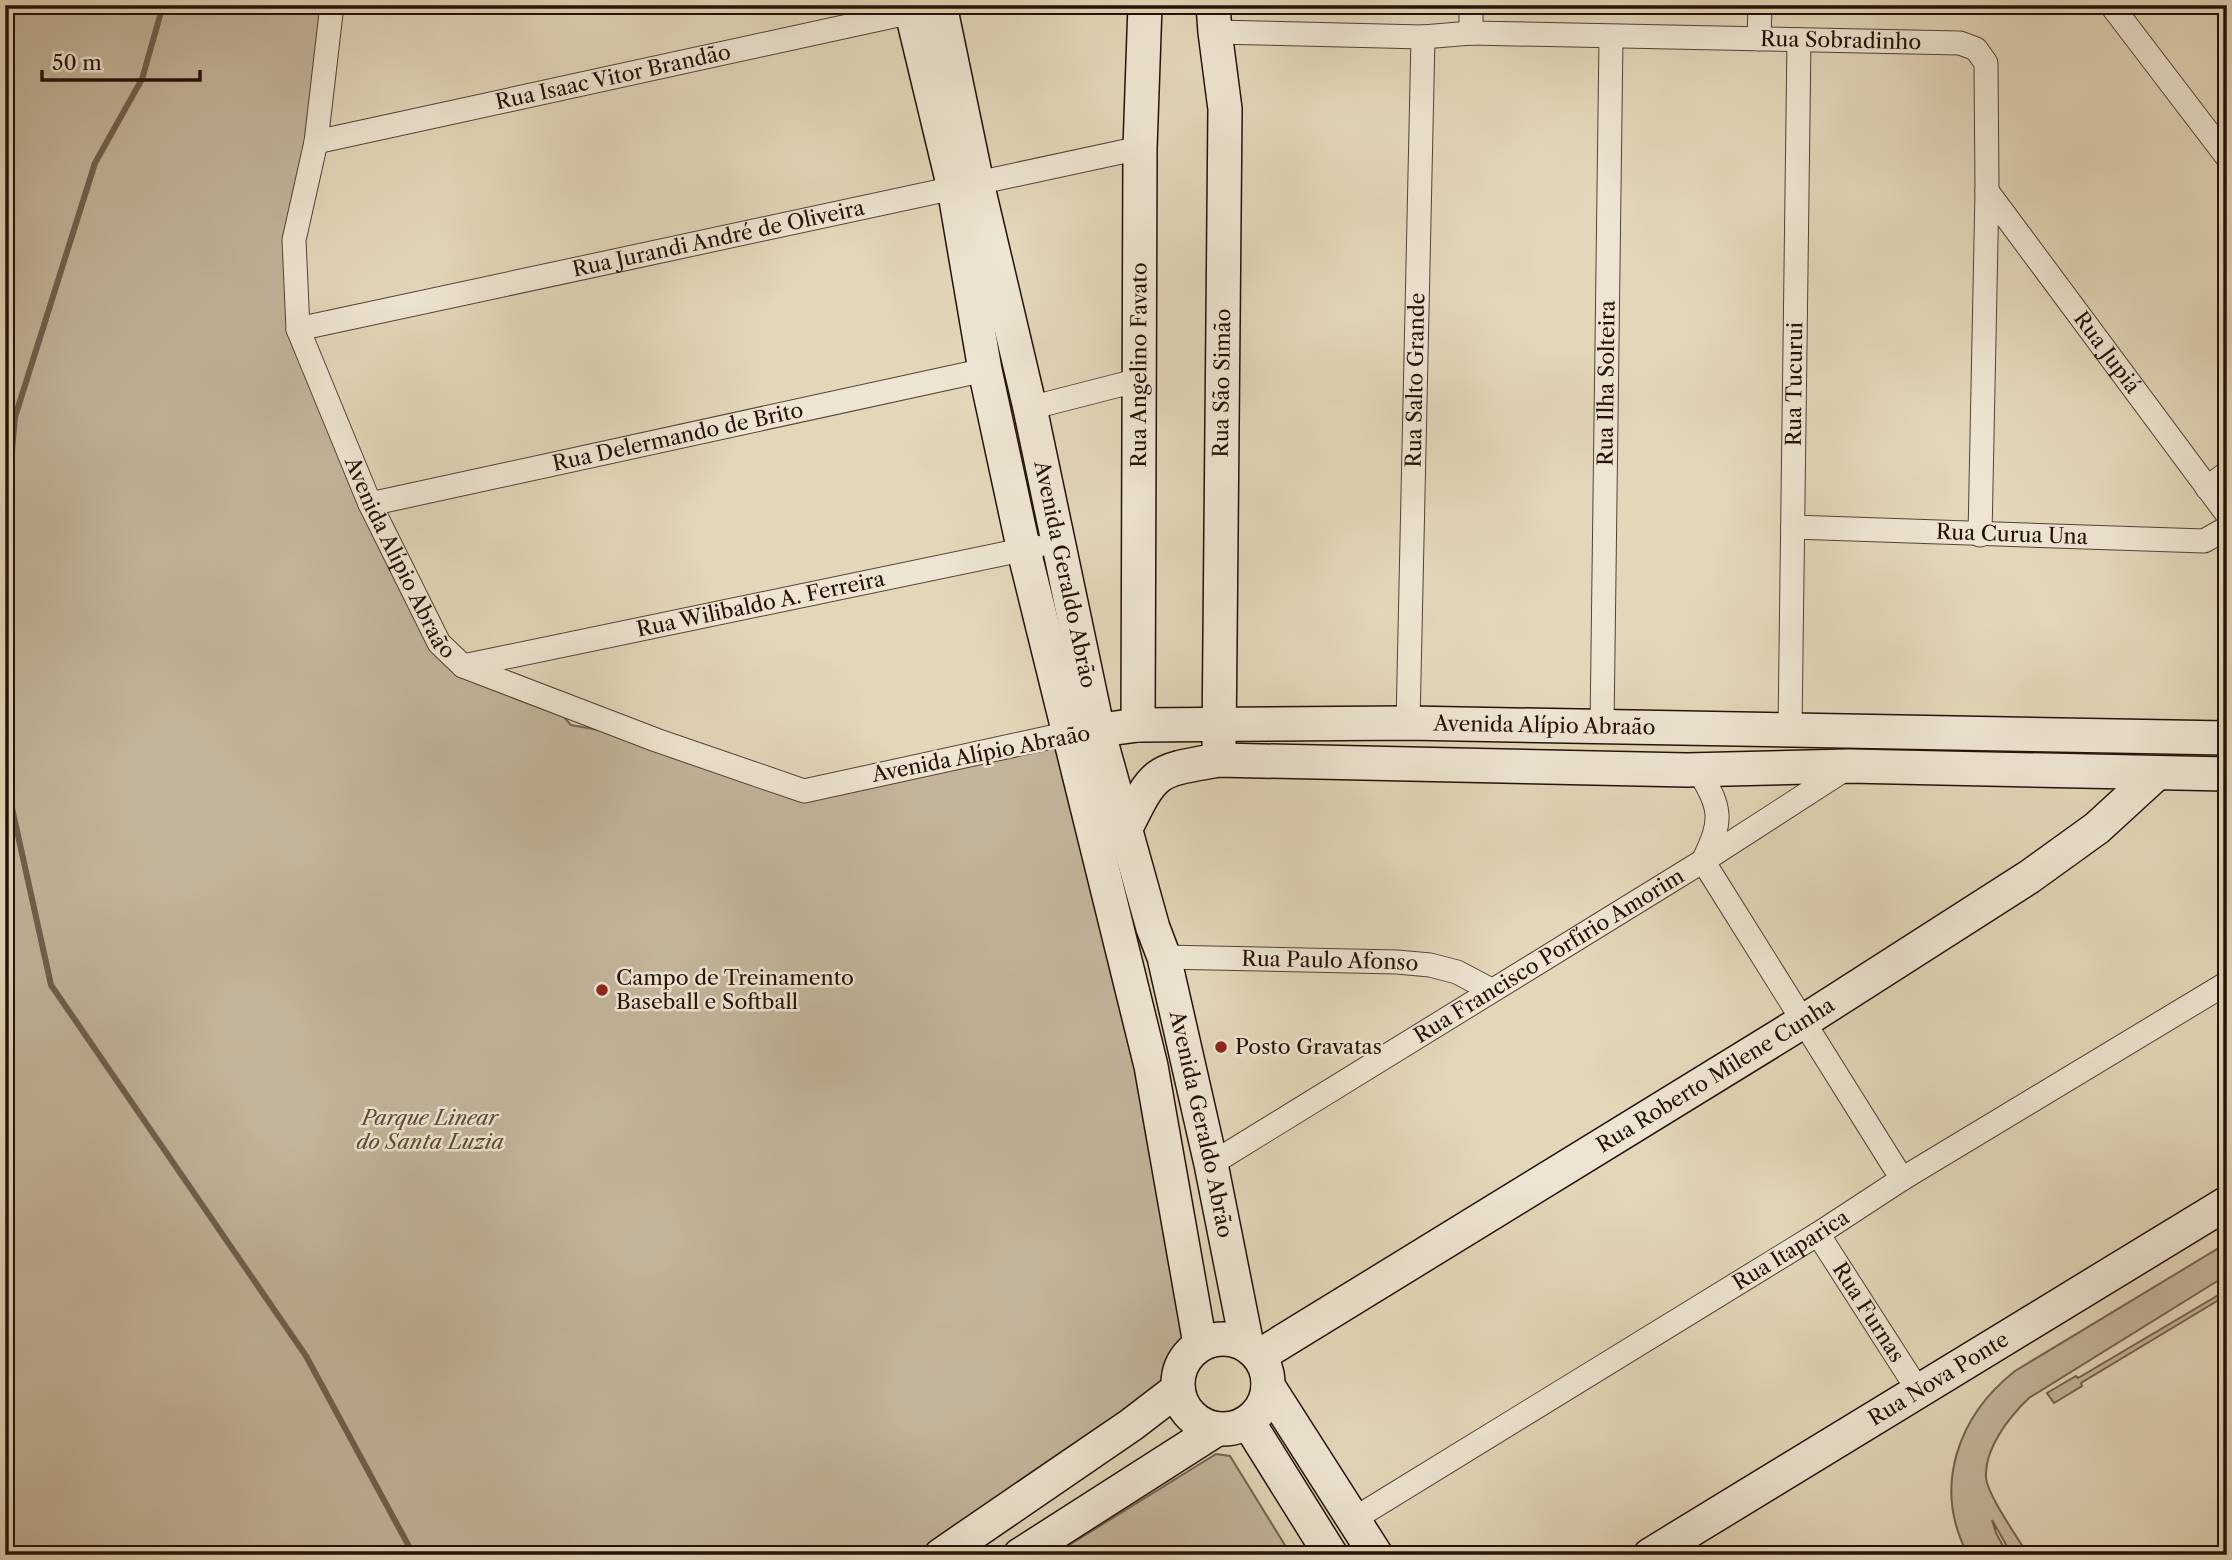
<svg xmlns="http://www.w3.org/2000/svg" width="2232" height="1560" viewBox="0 0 2232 1560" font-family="'Libre Caslon Text',serif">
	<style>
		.green { fill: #c3b59b; stroke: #746352; stroke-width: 2 }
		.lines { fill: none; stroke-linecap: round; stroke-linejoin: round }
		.stream { stroke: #70604f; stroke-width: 6 }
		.street-casing { stroke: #544235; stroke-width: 25 }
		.secondary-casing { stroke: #241109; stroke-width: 36 }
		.street { stroke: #ede5d2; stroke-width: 23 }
		.secondary { stroke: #ede5d2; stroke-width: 33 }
		.poi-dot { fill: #8f2418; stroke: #ede5d2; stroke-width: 2.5 }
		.labels { text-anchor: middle; stroke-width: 5; stroke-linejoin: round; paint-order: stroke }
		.street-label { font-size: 21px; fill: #241109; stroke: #ede5d2 }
		.poi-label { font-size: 21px; fill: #241109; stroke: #ede5d2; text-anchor: start }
		.park-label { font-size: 21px; font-style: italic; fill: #5c4a3c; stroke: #ede5d2 }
	</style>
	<rect width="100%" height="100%" fill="#e3d7b9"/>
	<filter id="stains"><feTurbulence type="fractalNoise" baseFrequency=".00286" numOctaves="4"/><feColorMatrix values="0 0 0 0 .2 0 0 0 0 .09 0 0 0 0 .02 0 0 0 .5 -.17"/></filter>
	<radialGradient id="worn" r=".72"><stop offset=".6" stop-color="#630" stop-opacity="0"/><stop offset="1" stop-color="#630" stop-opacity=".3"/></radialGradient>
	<!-- green -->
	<g class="green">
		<path d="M5,5H332L294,240L298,329L439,643L514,698L563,716L571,725L656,740L804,791L1070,733L1116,930L1186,1342L1171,1386L941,1555H5Z"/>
		<path d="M2227,1243V1275L2029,1398C2009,1417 1984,1449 1986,1478C1988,1496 2018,1538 2028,1555H2012L1992,1520L1996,1533L2008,1555H1968C1932,1487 1958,1416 2015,1371Z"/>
		<path d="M2227,1290V1295L2081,1383L2082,1386L2054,1403L2047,1393L2076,1376L2078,1378Z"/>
		<path d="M1216,1454L1230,1456L1291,1555H1053Z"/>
	</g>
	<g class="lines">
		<!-- stream -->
		<g class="stream">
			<path d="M5,528L15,417L95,163L142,79L163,5"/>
			<path d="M5,757L8,790L51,985L306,1356L412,1552L418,1555"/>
		</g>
		<defs>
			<g id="street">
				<path id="s1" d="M332,5L316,142L294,240L298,329L370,504L439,643L463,666L656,740L804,791L1070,733"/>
				<path d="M2111,5L2227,157"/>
				<path id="s2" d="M1215,32L1423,37L1471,33L1960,43L1976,49L1986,63L1987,191L1980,535"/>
				<path d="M1471,33V5"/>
				<path d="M1759,39L1760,5"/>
				<path id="s3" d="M316,142L912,12"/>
				<path id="s4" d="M1987,191L2227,514"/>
				<path id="s5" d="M298,329L1140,148"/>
				<path d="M1030,408L1139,380"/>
				<path d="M2207,488L2227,473"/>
				<path id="s6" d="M370,504L985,370"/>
				<path id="s7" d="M1793,527L2204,541L2227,528"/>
				<path id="s8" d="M463,666L1036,547"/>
				<path id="s9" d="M1408,723L1423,37"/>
				<path id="s10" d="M1602,728L1611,37"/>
				<path id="s11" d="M1790,729L1799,40"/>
				<path d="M1698,770C1722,809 1723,820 1703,861"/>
				<path d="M1703,861L1902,1179"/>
				<path id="s12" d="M1164,957L1397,962L1430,965L1457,972L1491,990"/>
				<path id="s13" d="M1211,1164L1703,861L1847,768"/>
				<path id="s14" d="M1818,1234L1918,1390"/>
				<path id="s15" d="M1354,1519L1818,1234L1902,1179L2227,983"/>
			</g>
			<g id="secondary">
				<path d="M910,5L954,188L985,370L1024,551L1151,1066L1200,1344"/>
				<path id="s16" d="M940,5L977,183L1030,408L1098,731L1153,928L1164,957L1211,1164L1247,1345"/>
				<path d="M1213,5L1215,32L1225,109L1219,744"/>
				<path id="s17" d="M1138,725L1140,148L1145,5"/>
				<path id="s18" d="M1078,733L1138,725L1408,723L2227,738"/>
				<path d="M1126,828C1155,769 1155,771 1219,760L1687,770L1849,766L2227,774"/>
				<circle cx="1223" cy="1384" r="45"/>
				<path id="s19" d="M1259,1356L1804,1021L2029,877L2097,828L2157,773"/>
				<path d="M1268,1386L1376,1555"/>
				<path d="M1248,1422L1331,1555"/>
				<path d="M941,1555L1131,1425L1178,1389"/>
				<path d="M1020,1555L1217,1429"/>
				<path id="s20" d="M1650,1555L2227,1203"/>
			</g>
		</defs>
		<!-- street casing -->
		<use href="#street" class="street-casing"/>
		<!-- secondary casing -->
		<use href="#secondary" class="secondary-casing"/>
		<!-- street -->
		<use href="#street" class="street"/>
		<!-- secondary -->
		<use href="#secondary" class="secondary"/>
	</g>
	<!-- markers -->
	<g class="poi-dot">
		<circle cx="602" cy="990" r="7"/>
		<circle cx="1221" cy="1047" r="7"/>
	</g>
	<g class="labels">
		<!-- street labels -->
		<g class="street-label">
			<text dy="7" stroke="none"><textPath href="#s2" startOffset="626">Rua Sobradinho</textPath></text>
			<text dy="7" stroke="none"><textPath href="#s3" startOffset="304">Rua Isaac Vitor Brandão</textPath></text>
			<text dy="7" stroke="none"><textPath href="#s5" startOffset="430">Rua Jurandi André de Oliveira</textPath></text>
			<text dy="7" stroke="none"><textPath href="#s4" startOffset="201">Rua Jupiá</textPath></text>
			<text dy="7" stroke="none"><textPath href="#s17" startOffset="360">Rua Angelino Favato</textPath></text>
			<text dy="7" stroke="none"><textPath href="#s9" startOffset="343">Rua Salto Grande</textPath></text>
			<text dy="7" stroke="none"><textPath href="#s10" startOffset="345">Rua Ilha Solteira</textPath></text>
			<text transform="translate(1222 383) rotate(-89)" y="7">Rua São Simão</text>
			<text dy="7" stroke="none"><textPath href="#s11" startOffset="345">Rua Tucurui</textPath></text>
			<text dy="7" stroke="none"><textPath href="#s6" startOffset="315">Rua Delermando de Brito</textPath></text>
			<text dy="7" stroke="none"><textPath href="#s7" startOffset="219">Rua Curua Una</textPath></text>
			<text dy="7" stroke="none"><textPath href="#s1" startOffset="578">Avenida Alípio Abraão</textPath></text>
			<text dy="7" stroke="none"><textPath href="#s16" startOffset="583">Avenida Geraldo Abrão</textPath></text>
			<text dy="7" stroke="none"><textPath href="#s8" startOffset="304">Rua Wilibaldo A. Ferreira</textPath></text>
			<text dy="7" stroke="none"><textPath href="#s18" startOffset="467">Avenida Alípio Abraão</textPath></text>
			<text transform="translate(981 754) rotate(-11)" y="7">Avenida Alípio Abraão</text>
			<text dy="7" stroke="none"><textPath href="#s13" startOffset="397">Rua Francisco Porfírio Amorim</textPath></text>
			<text dy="7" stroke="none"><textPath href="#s12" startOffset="166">Rua Paulo Afonso</textPath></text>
			<text dy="7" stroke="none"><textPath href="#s19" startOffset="536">Rua Roberto Milene Cunha</textPath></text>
			<text dy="7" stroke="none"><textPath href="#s16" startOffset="1150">Avenida Geraldo Abrão</textPath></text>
			<text dy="7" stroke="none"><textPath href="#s15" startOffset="513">Rua Itaparica</textPath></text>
			<text dy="7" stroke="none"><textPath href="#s14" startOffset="93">Rua Furnas</textPath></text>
			<text dy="7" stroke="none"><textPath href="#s20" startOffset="338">Rua Nova Ponte</textPath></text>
		</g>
		<!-- poi labels -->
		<g class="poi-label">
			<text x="616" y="985">Campo de Treinamento<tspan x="616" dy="24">Baseball e Softball</tspan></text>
			<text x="1235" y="1054">Posto Gravatas</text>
		</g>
		<!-- park labels -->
		<g class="park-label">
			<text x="430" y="1125">Parque Linear<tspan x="430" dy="24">do Santa Luzia</tspan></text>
		</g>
	</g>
	<!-- margin -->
	<rect width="2232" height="1560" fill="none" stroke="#e3d7b9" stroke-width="28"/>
	<rect x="7" y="7" width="2218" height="1546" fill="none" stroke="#241109" stroke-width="3.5"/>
	<rect x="14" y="14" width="2204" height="1532" fill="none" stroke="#241109" stroke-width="2"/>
	<!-- scale -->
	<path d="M42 70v10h158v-10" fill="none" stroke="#241109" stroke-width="3.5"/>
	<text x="52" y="70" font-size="21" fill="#241109" stroke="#ede5d2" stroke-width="5" paint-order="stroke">50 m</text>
	<rect width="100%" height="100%" filter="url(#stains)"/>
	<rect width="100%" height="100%" fill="url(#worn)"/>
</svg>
